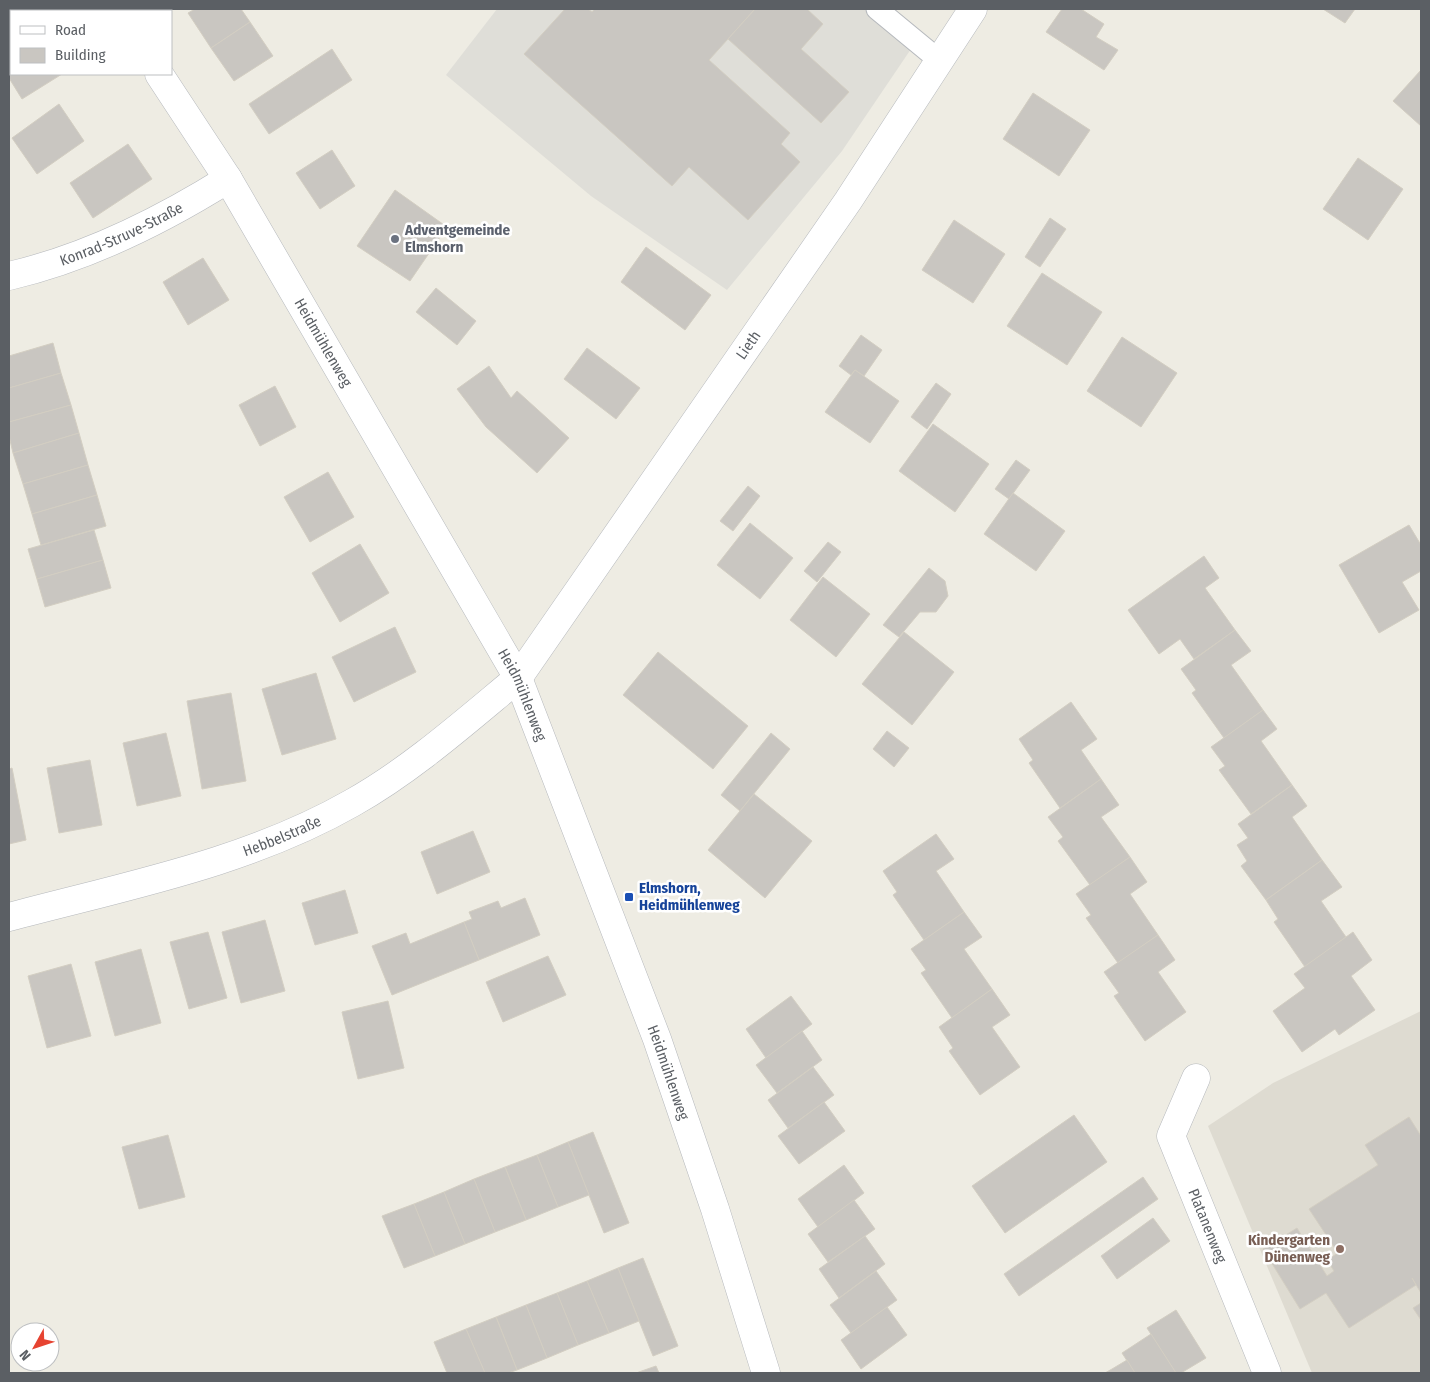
<svg xmlns="http://www.w3.org/2000/svg" width="1430" height="1382" viewBox="0 0 1430 1382" font-family="'Fira Sans Condensed',sans-serif">
	<style>
		.industrial { fill: #dfded8 }
		.education { fill: #dedbd1 }
		.building { fill: #c9c6c1; stroke: #d3cec2 }
		.lines { fill: none; stroke-linecap: round; stroke-linejoin: round }
		.service-casing { stroke: #b6b9bd; stroke-width: 23 }
		.minor-casing { stroke: #b6b9bd; stroke-width: 29 }
		.tertiary-casing { stroke: #b6b9bd; stroke-width: 29 }
		.service { stroke: #fff; stroke-width: 21 }
		.minor { stroke: #fff; stroke-width: 28 }
		.tertiary { stroke: #fff; stroke-width: 28 }
		.worship-dot { fill: #6b7280; stroke: #fff; stroke-width: 2 }
		.transit-dot { fill: #1a4fb4; stroke: #fff; stroke-width: 2 }
		.education-dot { fill: #8d6e63; stroke: #fff; stroke-width: 2 }
		.labels { text-anchor: middle; stroke-width: 5; stroke-linejoin: round; paint-order: stroke }
		.worship-label { font-size: 15px; font-weight: bold; fill: #5b616d; stroke: #fff; text-anchor: start }
		.street-label { font-size: 15px; fill: #5b5f64; stroke: #fff }
		.transit-label { font-size: 15px; font-weight: bold; fill: #164399; stroke: #fff; text-anchor: start }
		.education-label { font-size: 15px; font-weight: bold; fill: #785e54; stroke: #fff; text-anchor: end }
	</style>
	<rect width="100%" height="100%" fill="#eeece3"/>
	<!-- industrial -->
	<path class="industrial" d="M497,9H867L911,49L842,151L727,290L591,196L446,75Z"/>
	<!-- education -->
	<path class="education" d="M1421,1011V1373H1312L1208,1126L1273,1083Z"/>
	<!-- building -->
	<g class="building">
		<path d="M195,9H241L250,22L211,48L188,13Z"/>
		<path d="M565,9H588L592,12L595,9H755L709,60L790,133L781,144L800,162L748,220L689,167L672,186L524,54Z"/>
		<path d="M755,9H807L823,24L801,49L849,92L821,123L728,39Z"/>
		<path d="M1062,9H1081L1104,24L1096,37L1118,50L1104,70L1046,32Z"/>
		<path d="M1323,9H1355L1345,23Z"/>
		<path d="M250,22L273,56L234,81L211,48Z"/>
		<path d="M11,48V74H62L22,99L9,78V49Z"/>
		<path d="M332,49L352,80L269,134L249,104Z"/>
		<path d="M1421,70V126L1393,101Z"/>
		<path d="M1033,93L1090,130L1059,176L1003,139Z"/>
		<path d="M59,104L84,141L37,174L12,138Z"/>
		<path d="M128,144L152,179L93,218L70,183Z"/>
		<path d="M332,150L355,186L320,209L296,173Z"/>
		<path d="M1358,158L1403,189L1368,240L1323,209Z"/>
		<path d="M395,190L447,227L410,281L357,246Z"/>
		<path d="M1050,218L1066,229L1040,267L1025,257Z"/>
		<path d="M954,220L1005,254L973,303L922,270Z"/>
		<path d="M646,247L711,295L685,330L621,282Z"/>
		<path d="M203,258L229,300L188,325L163,282Z"/>
		<path d="M1042,273L1102,312L1067,365L1007,326Z"/>
		<path d="M436,288L476,321L457,345L416,312Z"/>
		<path d="M861,335L882,350L864,376L855,370L851,375L839,366Z"/>
		<path d="M1122,337L1177,373L1141,427L1087,391Z"/>
		<path d="M53,343L61,373L9,388V356Z"/>
		<path d="M587,348L640,388L616,419L564,379Z"/>
		<path d="M489,366L511,398L517,391L569,438L537,473L486,427L457,389Z"/>
		<path d="M855,370L899,401L870,443L825,412Z"/>
		<path d="M61,373L71,405L9,422V388Z"/>
		<path d="M936,383L951,394L927,429L911,417Z"/>
		<path d="M275,386L296,427L260,446L239,405Z"/>
		<path d="M71,405L79,433L13,453L9,436V422Z"/>
		<path d="M933,424L989,464L955,512L899,471Z"/>
		<path d="M79,433L88,465L23,484L13,453Z"/>
		<path d="M1016,460L1030,470L1009,499L995,489Z"/>
		<path d="M88,465L97,495L32,514L23,484Z"/>
		<path d="M328,472L354,517L310,542L284,497Z"/>
		<path d="M748,486L760,496L733,531L720,521Z"/>
		<path d="M1013,493L1065,531L1036,571L984,534Z"/>
		<path d="M97,495L106,526L41,545L32,514Z"/>
		<path d="M750,523L793,558L760,599L717,565Z"/>
		<path d="M1409,525L1421,545V571L1402,582L1419,610L1379,633L1339,565Z"/>
		<path d="M94,530L103,560L37,579L28,549Z"/>
		<path d="M828,542L841,552L817,582L804,571Z"/>
		<path d="M360,544L389,593L340,622L312,573Z"/>
		<path d="M1204,556L1219,578L1205,588L1235,630L1194,659L1180,639L1159,654L1128,610Z"/>
		<path d="M103,560L111,588L45,607L37,579Z"/>
		<path d="M929,568L945,581L948,596L936,612H920L899,637L883,625Z"/>
		<path d="M823,577L870,614L836,657L790,620Z"/>
		<path d="M395,627L416,672L354,702L332,657Z"/>
		<path d="M1235,630L1251,651L1231,665L1263,710L1224,738L1192,693L1196,690L1181,669Z"/>
		<path d="M904,632L954,672L912,725L862,684Z"/>
		<path d="M658,652L748,726L713,769L623,695Z"/>
		<path d="M316,673L336,739L282,755L262,689Z"/>
		<path d="M231,693L246,781L202,789L187,701Z"/>
		<path d="M1071,702L1097,739L1081,750L1101,779L1060,808L1029,763L1033,760L1019,739Z"/>
		<path d="M1263,710L1277,729L1261,741L1292,785L1251,814L1219,770L1225,766L1211,747Z"/>
		<path d="M887,731L909,748L894,767L873,749Z"/>
		<path d="M166,733L181,796L137,806L123,743Z"/>
		<path d="M771,733L790,749L740,811L721,795Z"/>
		<path d="M90,760L102,825L59,833L47,768Z"/>
		<path d="M12,768L26,840L9,844V769Z"/>
		<path d="M1101,779L1119,805L1101,817L1130,857L1090,885L1058,841L1063,837L1048,817Z"/>
		<path d="M1292,785L1307,806L1292,817L1322,860L1266,900L1241,866L1247,861L1237,845L1248,838L1238,824Z"/>
		<path d="M754,794L812,841L765,898L708,850Z"/>
		<path d="M473,831L490,872L437,894L421,852Z"/>
		<path d="M936,834L954,859L936,871L964,912L924,940L893,895L897,892L883,871Z"/>
		<path d="M1130,857L1147,882L1130,894L1158,935L1118,963L1086,918L1091,915L1076,894Z"/>
		<path d="M1322,860L1342,887L1321,901L1346,937L1305,967L1274,922L1278,919L1266,900Z"/>
		<path d="M345,890L358,933L315,945L302,903Z"/>
		<path d="M525,898L540,935L479,960L464,922L472,919L469,912L498,901L501,908Z"/>
		<path d="M964,912L982,937L964,949L992,989L952,1018L921,973L926,970L911,949Z"/>
		<path d="M265,920L285,991L241,1003L222,932Z"/>
		<path d="M464,922L479,960L392,995L372,946L406,933L410,944Z"/>
		<path d="M208,932L227,998L189,1009L170,942Z"/>
		<path d="M1353,932L1372,960L1351,976L1375,1010L1339,1035L1335,1029L1302,1052L1273,1011L1305,988L1294,974Z"/>
		<path d="M1158,935L1175,960L1158,972L1186,1012L1145,1041L1114,996L1119,993L1104,972Z"/>
		<path d="M141,949L161,1023L115,1036L95,962Z"/>
		<path d="M548,956L566,995L503,1022L486,982Z"/>
		<path d="M71,964L91,1036L47,1048L28,976Z"/>
		<path d="M992,989L1010,1015L992,1027L1020,1067L980,1095L949,1051L953,1048L939,1027Z"/>
		<path d="M791,996L812,1024L766,1058L746,1029Z"/>
		<path d="M388,1001L404,1068L358,1079L342,1012Z"/>
		<path d="M802,1031L822,1060L777,1093L756,1065Z"/>
		<path d="M813,1067L834,1095L788,1128L768,1100Z"/>
		<path d="M824,1102L845,1131L799,1164L778,1136Z"/>
		<path d="M1074,1115L1107,1162L1005,1233L972,1186Z"/>
		<path d="M1409,1117L1421,1136V1293L1412,1278L1416,1285L1349,1328L1326,1293L1300,1309L1263,1249L1297,1228L1327,1276L1334,1271L1327,1260L1338,1253L1309,1209L1378,1165L1365,1145Z"/>
		<path d="M593,1132L629,1223L604,1233L568,1142Z"/>
		<path d="M168,1135L185,1197L139,1209L122,1147Z"/>
		<path d="M568,1142L589,1195L558,1207L537,1155Z"/>
		<path d="M537,1155L558,1207L526,1220L505,1167Z"/>
		<path d="M844,1165L864,1193L818,1227L798,1199Z"/>
		<path d="M505,1167L526,1220L495,1232L474,1179Z"/>
		<path d="M1143,1177L1158,1199L1019,1296L1004,1274Z"/>
		<path d="M474,1179L495,1232L465,1244L444,1192Z"/>
		<path d="M444,1192L465,1244L435,1256L414,1204Z"/>
		<path d="M854,1200L875,1229L828,1262L808,1234Z"/>
		<path d="M414,1204L435,1256L404,1268L382,1216Z"/>
		<path d="M1153,1218L1170,1241L1117,1279L1101,1256Z"/>
		<path d="M865,1236L885,1264L839,1298L819,1269Z"/>
		<path d="M643,1258L678,1346L653,1356L618,1268Z"/>
		<path d="M618,1268L639,1321L609,1333L587,1281Z"/>
		<path d="M876,1271L897,1300L851,1333L830,1305Z"/>
		<path d="M587,1281L609,1333L578,1345L557,1293Z"/>
		<path d="M557,1293L578,1345L547,1358L526,1305Z"/>
		<path d="M1421,1303V1320L1413,1308Z"/>
		<path d="M526,1305L547,1358L517,1370L496,1317Z"/>
		<path d="M887,1307L907,1335L861,1369L841,1340Z"/>
		<path d="M1176,1310L1206,1358L1181,1373H1176L1147,1328Z"/>
		<path d="M496,1317L517,1370L508,1373H485L466,1329Z"/>
		<path d="M466,1329L485,1373H447L434,1342Z"/>
		<path d="M1151,1334L1176,1373H1135L1122,1353Z"/>
		<path d="M1127,1360L1135,1373H1105L1112,1369Z"/>
		<path d="M656,1366L659,1373H636Z"/>
	</g>
	<g class="lines">
		<defs>
			<path id="service" d="M877,9L940,61"/>
			<g id="minor">
				<path id="s1" d="M9,276C86,258 161,221 228,179"/>
				<path id="s2" d="M518,678L848,201L973,9"/>
				<path id="s3" d="M1196,1078L1171,1136L1267,1373"/>
			</g>
			<g id="tertiary">
				<path d="M117,9L118,11"/>
				<path id="s4" d="M159,74L228,179L518,678L657,1039L715,1209L766,1373"/>
				<path id="s5" d="M9,917C125,886 247,863 352,803C411,770 466,721 518,678"/>
			</g>
		</defs>
		<!-- service casing -->
		<use href="#service" class="service-casing"/>
		<!-- minor casing -->
		<use href="#minor" class="minor-casing"/>
		<!-- tertiary casing -->
		<use href="#tertiary" class="tertiary-casing"/>
		<!-- service -->
		<use href="#service" class="service"/>
		<!-- minor -->
		<use href="#minor" class="minor"/>
		<!-- tertiary -->
		<use href="#tertiary" class="tertiary"/>
	</g>
	<!-- markers -->
	<circle class="worship-dot" cx="395" cy="239" r="5"/>
	<rect class="transit-dot" x="624" y="892" width="10" height="10" rx="2.5"/>
	<circle class="education-dot" cx="1340" cy="1249" r="5"/>
	<g class="labels">
		<!-- worship labels -->
		<g class="worship-label">
			<text x="405" y="235">Adventgemeinde<tspan x="405" dy="17">Elmshorn</tspan></text>
		</g>
		<!-- street labels -->
		<g class="street-label">
			<text dy="5" stroke="none"><textPath href="#s1" startOffset="120">Konrad-Struve-Straße</textPath></text>
			<text dy="5" stroke="none"><textPath href="#s4" startOffset="315">Heidmühlenweg</textPath></text>
			<text dy="5" stroke="none"><textPath href="#s2" startOffset="405">Lieth</textPath></text>
			<text dy="5" stroke="none"><textPath href="#s4" startOffset="720">Heidmühlenweg</textPath></text>
			<text dy="5" stroke="none"><textPath href="#s5" startOffset="285">Hebbelstraße</textPath></text>
			<text dy="5" stroke="none"><textPath href="#s4" startOffset="1125">Heidmühlenweg</textPath></text>
			<text dy="5" stroke="none"><textPath href="#s3" startOffset="160">Platanenweg</textPath></text>
		</g>
		<!-- transit labels -->
		<g class="transit-label">
			<text x="639" y="893">Elmshorn,<tspan x="639" dy="17">Heidmühlenweg</tspan></text>
		</g>
		<!-- education labels -->
		<g class="education-label">
			<text x="1330" y="1245">Kindergarten<tspan x="1330" dy="17">Dünenweg</tspan></text>
		</g>
	</g>
	<!-- border -->
	<rect width="1430" height="1382" fill="none" stroke="#5b5f64" stroke-width="20"/>
	<!-- legend -->
	<rect x="10" y="10" width="162" height="65" fill="#ffffff" stroke="#bdbfc1"/>
	<rect x="20" y="26" width="25" height="8" fill="#ffffff" stroke="#bdbfc1"/>
	<text x="55" y="35" font-size="15" fill="#5b5f64">Road</text>
	<rect x="20" y="48" width="25" height="15" fill="#c9c6c1" stroke="#bdbfc1"/>
	<text x="55" y="60" font-size="15" fill="#5b5f64">Building</text>
	<!-- north arrow -->
	<g transform="translate(35 1347) rotate(230)"><circle r="24" fill="#ffffff" stroke="#bdbfc1"/>
	<path d="M0-4L9 19L0 12L-9 19Z" fill="#e64331"/>
	<text y="-8" font-size="14" font-weight="bold" text-anchor="middle" fill="#5b5f64">N</text>
	</g>
</svg>
